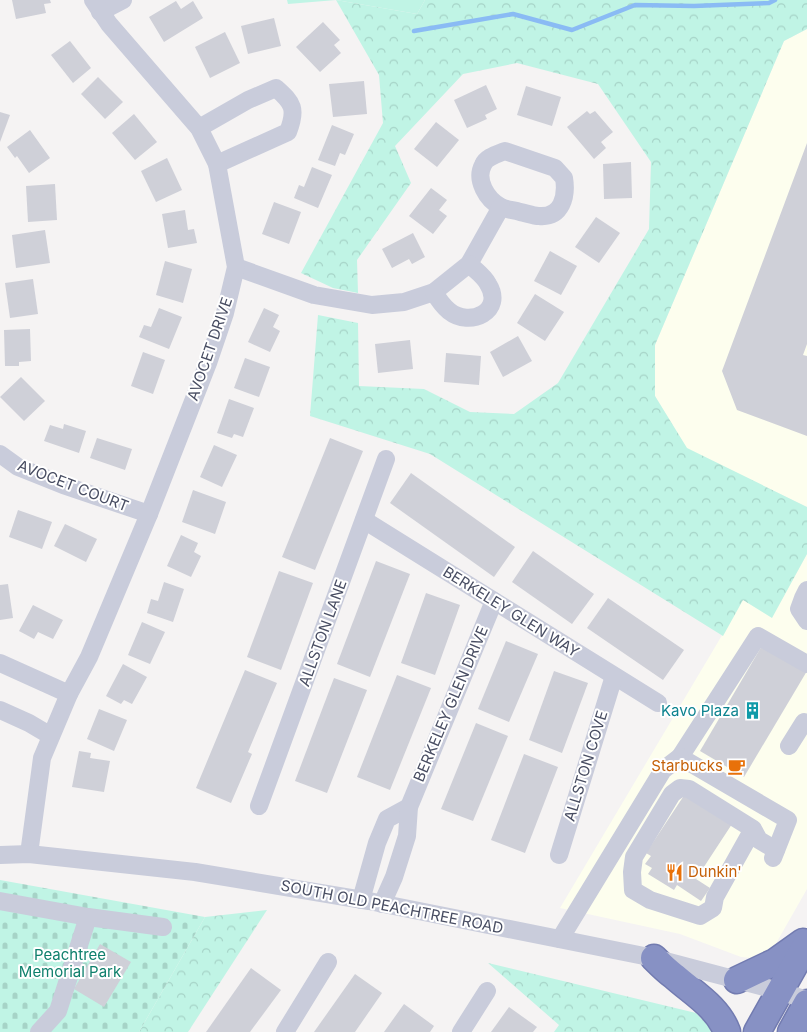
<svg xmlns="http://www.w3.org/2000/svg" width="807" height="1032" viewBox="0 0 807 1032" font-family="Inter,sans-serif">
	<style>
		.commercial { fill: #fdfeee }
		.green { fill: #c0f4e5 }
		.forest { fill: url(#forest-crowns) }
		.cemetery { fill: url(#cemetery-stones) }
		.lines { fill: none; stroke-linecap: round; stroke-linejoin: round }
		.stream { stroke: #8abbf4; stroke-width: 4.5 }
		.building { fill: #cfd0d8 }
		.highway-casing { stroke: #727bb0; stroke-width: 29 }
		.minor { stroke: #c9ccdb; stroke-width: 18 }
		.highway { stroke: #8791c4; stroke-width: 26 }
		.labels { text-anchor: middle; stroke-width: 4; stroke-linejoin: round; paint-order: stroke }
		.street-label { font-size: 15px; fill: #484d62; stroke: #fff }
		.culture-label { font-size: 15px; fill: #0d838f; stroke: #fff; text-anchor: end }
		.food-label { font-size: 15px; fill: #c56008; stroke: #fff; text-anchor: end }
		.park-label { font-size: 15px; fill: #10806d; stroke: #fff }
	</style>
	<defs>
		<pattern id="forest-crowns" width="20" height="18" patternUnits="userSpaceOnUse" patternTransform="scale(1.25)"><rect width="20" height="18" fill="#c0f4e5"/><path d="M2 6a3 3 0 1 1 6 0M12 15a3 3 0 1 1 6 0" fill="none" stroke="#a6d3c7"/></pattern>
		<pattern id="cemetery-stones" width="16" height="16" patternUnits="userSpaceOnUse" patternTransform="scale(1.25)"><rect width="16" height="16" fill="#c0f4e5"/><path d="M2 7V4a2 2 0 0 1 4 0v3zM10 15v-3a2 2 0 0 1 4 0v3z" fill="#a6d3c7"/></pattern>
	</defs>
	<rect width="100%" height="100%" fill="#f5f3f3"/>
	<!-- commercial -->
	<g class="commercial">
		<path d="M807,29V507L687,449L655,396V345L784,41Z"/>
		<path d="M807,554V889L774,947L752,958L741,957L680,934L560,908L743,600L772,617Z"/>
	</g>
	<!-- green -->
	<path class="green" d="M287,0H425L417,14L336,0L288,4Z"/>
	<!-- forest -->
	<g class="forest">
		<path d="M336,0L417,14L425,0H807V29L784,41L655,345V396L687,448L807,507V554L772,618L743,600L723,636L430,454L310,416L318,315L358,323L359,386L424,389L470,412L514,414L558,383L649,229L651,162L598,84L517,63L463,74L395,146L411,183L357,260L358,293L333,288L301,273L383,123L379,75Z"/>
		<path d="M267,910L188,1032H139L205,917Z"/>
		<path d="M488,963L696,1013L708,1025L711,1032H554L559,1025Z"/>
	</g>
	<!-- cemetery -->
	<path class="cemetery" d="M0,880L205,917L139,1032H0Z"/>
	<g class="lines">
		<!-- stream -->
		<path class="stream" d="M414,31L513,14L572,30L635,5L694,6L769,3L775,0"/>
	</g>
	<!-- building -->
	<g class="building">
		<path d="M12,0H50L51,3L44,4L46,13L16,19Z"/>
		<path d="M176,1L181,9L193,1L203,18L164,42L149,17Z"/>
		<path d="M274,18L281,46L248,54L241,26Z"/>
		<path d="M323,22L340,40L334,45L341,53L320,72L296,47Z"/>
		<path d="M225,32L240,63L210,78L195,47Z"/>
		<path d="M70,41L91,68L73,83L51,55Z"/>
		<path d="M98,77L123,102L105,119L81,94Z"/>
		<path d="M364,81L367,114L333,117L329,84Z"/>
		<path d="M486,85L497,109L485,115L487,119L467,128L454,100Z"/>
		<path d="M526,86L561,97L552,126L517,115Z"/>
		<path d="M587,111L590,114L595,111L613,132L601,142L606,148L594,159L567,127Z"/>
		<path d="M0,112L10,115L0,142Z"/>
		<path d="M134,114L157,142L135,160L112,133Z"/>
		<path d="M436,122L459,140L437,167L414,149Z"/>
		<path d="M332,125L354,134L345,155L340,153L335,166L318,160Z"/>
		<path d="M30,130L50,158L29,173L17,156L15,158L7,147Z"/>
		<path d="M807,143V344L803,355L807,356V436L737,410L722,371Z"/>
		<path d="M167,158L182,190L156,202L141,171Z"/>
		<path d="M631,162L632,198L604,199L603,164Z"/>
		<path d="M312,167L332,175L318,208L294,198L299,185L304,187Z"/>
		<path d="M55,184L57,220L28,222L26,186Z"/>
		<path d="M431,188L447,200L439,210L447,216L433,234L409,216Z"/>
		<path d="M274,202L301,212L289,244L262,234Z"/>
		<path d="M185,210L188,230L194,229L197,243L168,248L162,214Z"/>
		<path d="M596,217L620,233L599,263L575,247Z"/>
		<path d="M45,230L50,263L16,268L12,235Z"/>
		<path d="M413,233L425,257L412,264L409,259L392,268L382,249Z"/>
		<path d="M550,251L577,266L561,295L534,281Z"/>
		<path d="M165,261L192,269L183,303L156,295Z"/>
		<path d="M33,279L38,314L10,318L5,283Z"/>
		<path d="M535,294L564,312L545,341L517,323Z"/>
		<path d="M159,308L182,317L169,349L139,337L144,325L151,327Z"/>
		<path d="M264,308L279,315L273,327L280,331L270,352L248,342Z"/>
		<path d="M30,329L31,361L19,362V366H5L4,330Z"/>
		<path d="M518,336L532,361L503,377L490,352Z"/>
		<path d="M410,340L413,369L378,373L375,344Z"/>
		<path d="M143,352L165,360L153,394L131,386Z"/>
		<path d="M446,353L481,356L479,385L444,382Z"/>
		<path d="M245,358L270,367L259,397L234,388Z"/>
		<path d="M21,377L45,401L24,421L0,397Z"/>
		<path d="M229,399L254,408L243,437L234,434L232,438L217,433Z"/>
		<path d="M64,424L86,431L79,453L44,441L50,425L63,429Z"/>
		<path d="M97,438L132,449L125,470L90,458Z"/>
		<path d="M330,438L363,451L315,570L282,557Z"/>
		<path d="M214,445L237,455L222,487L200,477Z"/>
		<path d="M411,473L515,547L494,577L390,503Z"/>
		<path d="M193,490L226,502L215,534L182,522Z"/>
		<path d="M18,510L52,522L42,549L9,537Z"/>
		<path d="M65,524L97,539L86,562L54,546Z"/>
		<path d="M181,535L198,543L194,552L201,556L191,577L167,566Z"/>
		<path d="M533,551L594,594L572,624L512,582Z"/>
		<path d="M376,561L410,574L370,677L337,664Z"/>
		<path d="M279,571L313,583L281,670L247,657Z"/>
		<path d="M164,582L184,589L173,622L147,613L151,599L158,601Z"/>
		<path d="M8,584L13,618L0,620V585Z"/>
		<path d="M426,593L460,605L435,675L401,663Z"/>
		<path d="M608,598L684,650L663,680L587,628Z"/>
		<path d="M33,605L63,620L53,639L38,632L34,639L19,631Z"/>
		<path d="M142,622L165,632L150,664L128,655Z"/>
		<path d="M506,641L538,654L509,722L478,709Z"/>
		<path d="M763,644L807,671L744,777L700,751Z"/>
		<path d="M123,664L147,677L132,704L124,700L121,704L106,696Z"/>
		<path d="M245,670L277,683L248,752L252,754L231,803L196,788Z"/>
		<path d="M554,671L588,683L562,753L529,740Z"/>
		<path d="M397,675L431,688L390,790L357,777Z"/>
		<path d="M334,678L367,690L327,793L295,781Z"/>
		<path d="M99,709L127,720L114,751L87,739Z"/>
		<path d="M476,723L508,736L473,821L441,809Z"/>
		<path d="M79,751L91,753L90,758L110,761L104,792L72,787Z"/>
		<path d="M524,754L558,767L525,853L491,840Z"/>
		<path d="M685,794L732,824L696,879L710,888L701,901L677,885L674,890L648,874L652,868L645,864L651,856L646,853Z"/>
		<path d="M100,944L131,962L104,1007L74,989Z"/>
		<path d="M251,968L281,990L250,1032H206Z"/>
		<path d="M355,974L382,993L355,1032H314Z"/>
		<path d="M404,1004L434,1026L430,1032H384Z"/>
		<path d="M509,1007L537,1027L533,1032H491Z"/>
	</g>
	<g class="lines">
		<defs>
			<g id="highway">
				<path d="M654,958C660,964 667,971 674,976C693,993 718,1007 727,1032"/>
				<path d="M737,980L775,962L803,942"/>
				<path d="M757,1032L807,943"/>
				<path d="M791,1032L807,1003"/>
			</g>
		</defs>
		<!-- highway casing -->
		<use href="#highway" class="highway-casing"/>
		<!-- minor -->
		<g class="minor">
			<path d="M100,12L123,0"/>
			<path d="M199,128L248,100L276,88C293,103 297,109 288,132L217,164"/>
			<path d="M505,151L555,168L564,178C567,196 562,218 539,216C533,216 526,213 520,212C514,210 507,210 501,207C487,200 475,180 483,165C486,157 498,154 505,151Z"/>
			<path d="M236,267L314,295L372,305L404,302L434,292L469,264L501,207"/>
			<path d="M434,292C438,299 443,306 449,311C470,328 505,311 488,284C484,276 475,270 469,264"/>
			<path d="M0,454L18,467L63,485L149,514"/>
			<path d="M364,520L658,703"/>
			<path d="M807,590L803,598L799,609L807,621"/>
			<path d="M0,663L69,694"/>
			<path d="M0,710L29,723L51,736"/>
			<path d="M789,746L804,722"/>
			<path d="M259,806L386,459"/>
			<path d="M753,829L715,897L713,908L700,916L650,900L633,890L632,872L634,857L672,794L680,788L689,789L753,829L759,840L776,850"/>
			<path d="M29,854L42,758L69,694L89,657L149,514L208,363L225,313L236,267L217,164L199,128L109,24L93,0"/>
			<path d="M0,855L29,854L195,872L369,901L654,958L779,991L807,1000"/>
			<path d="M559,855L614,676"/>
			<path d="M773,858L788,820L680,757L758,636L807,664"/>
			<path d="M361,900L377,843L387,819L409,807"/>
			<path d="M0,901L88,917"/>
			<path d="M382,904L394,877L407,836L409,807L494,601"/>
			<path d="M560,939L663,770L680,757"/>
			<path d="M39,1032L58,1011L88,917L163,927"/>
			<path d="M285,1032L328,962"/>
			<path d="M461,1032L487,991"/>
		</g>
		<!-- highway -->
		<use href="#highway" class="highway"/>
	</g>
	<!-- icons -->
	<defs>
		<symbol id="building-bare" viewBox="-9 -9 18 18"><path d="M-4-6H4V6H1V3H-1V6H-4ZM-2.5-4.3h1.7v1.8h-1.7ZM.8-4.3h1.7v1.8H.8ZM-2.5-1h1.7V.8h-1.7ZM.8-1h1.7V.8H.8Z" fill="#0f9aa8" stroke="#fff" stroke-width="2.5" paint-order="stroke"/></symbol>
		<symbol id="cafe-bare" viewBox="-9 -9 18 18"><path d="M-5.5-4.5H6V0H3Q3 3.5 0 3.5H-2.5Q-5.5 3.5-5.5 0ZM3-3.2v2h1.7v-2ZM-6 4.5H4V6H-6Z" fill="#e8710a" stroke="#fff" stroke-width="2.5" paint-order="stroke"/></symbol>
		<symbol id="restaurant-bare" viewBox="-9 -9 18 18"><path d="M-5-6h1v4h1v-4h1v4h1v-4h1v5L-1.5 .5V6h-2V.5L-5-1ZM5-6V6H3V1.5H1.5Q1.5-4 5-6Z" fill="#e8710a" stroke="#fff" stroke-width="2.5" paint-order="stroke"/></symbol>
	</defs>
	<g fill-rule="evenodd">
		<use href="#building-bare" x="740" y="698" width="25" height="25"/>
		<use href="#cafe-bare" x="724" y="754" width="25" height="25"/>
		<use href="#restaurant-bare" x="662" y="860" width="25" height="25"/>
	</g>
	<g class="labels">
		<!-- street labels -->
		<g class="street-label">
			<text transform="translate(210 349) rotate(-71)" y="5">AVOCET DRIVE</text>
			<text transform="translate(73 486) rotate(21)" y="5">AVOCET COURT</text>
			<text transform="translate(511 612) rotate(32)" y="5">BERKELEY GLEN WAY</text>
			<text transform="translate(323 633) rotate(-70)" y="5">ALLSTON LANE</text>
			<text transform="translate(451 704) rotate(-67)" y="5">BERKELEY GLEN DRIVE</text>
			<text transform="translate(586 766) rotate(-73)" y="5">ALLSTON COVE</text>
			<text transform="translate(392 907) rotate(11)" y="5">SOUTH OLD PEACHTREE ROAD</text>
		</g>
		<!-- culture labels -->
		<g class="culture-label">
			<text x="739" y="716">Kavo Plaza</text>
		</g>
		<!-- food labels -->
		<g class="food-label">
			<text x="723" y="771">Starbucks</text>
			<text x="688" y="877" text-anchor="start">Dunkin'</text>
		</g>
		<!-- park labels -->
		<g class="park-label">
			<text x="70" y="960">Peachtree<tspan x="70" dy="17">Memorial Park</tspan></text>
		</g>
	</g>
</svg>
